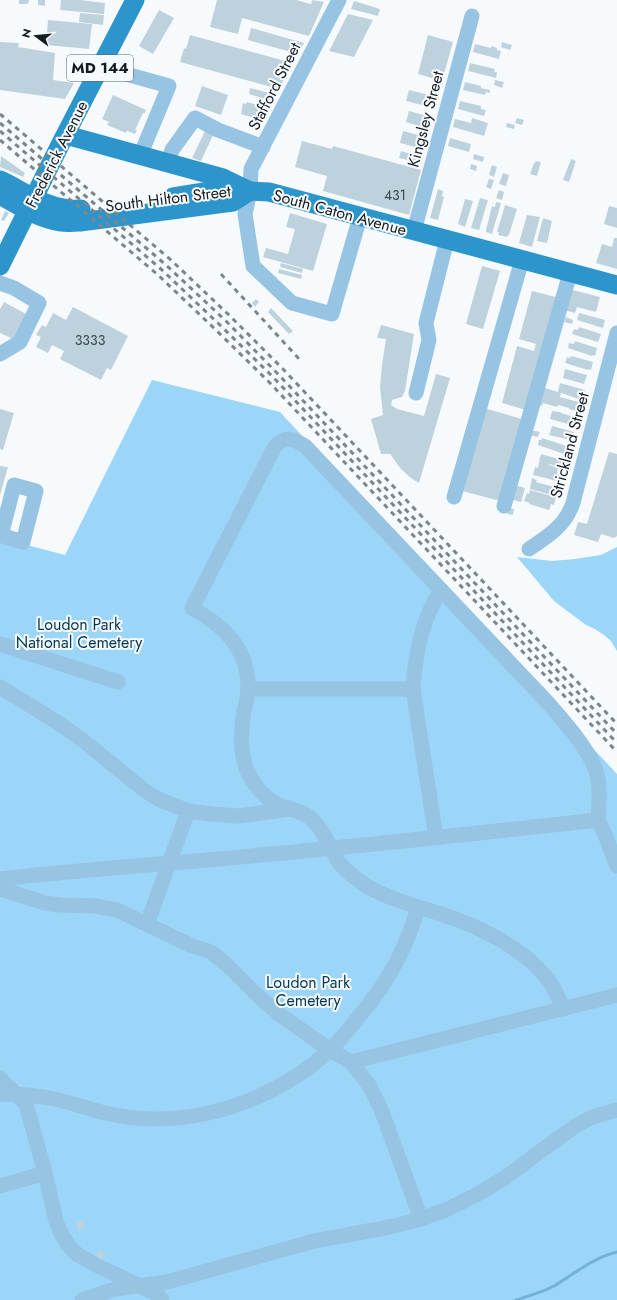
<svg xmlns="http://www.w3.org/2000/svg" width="617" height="1300" viewBox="0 0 617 1300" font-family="Jost,sans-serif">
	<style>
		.green { fill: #9bd5f8 }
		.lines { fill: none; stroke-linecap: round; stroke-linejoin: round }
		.stream { stroke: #73b1d7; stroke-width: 3 }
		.building { fill: #bed2de }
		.minor { stroke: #96c4e2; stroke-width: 15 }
		.major { stroke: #2c95cb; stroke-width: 19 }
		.rail { stroke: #7f8589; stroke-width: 3; stroke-dasharray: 5 5; stroke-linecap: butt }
		.labels { text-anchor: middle; stroke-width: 4; stroke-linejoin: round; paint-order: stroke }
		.number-label { font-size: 14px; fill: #3e4a50 }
		.shield { fill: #f6fafd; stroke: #585f62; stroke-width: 1 }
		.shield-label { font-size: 15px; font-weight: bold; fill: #141c20 }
		.street-label { font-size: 16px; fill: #141c20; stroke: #f6fafd }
		.park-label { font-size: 16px; fill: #043953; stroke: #f6fafd }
	</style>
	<rect width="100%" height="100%" fill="#f6fafd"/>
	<!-- green -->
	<g class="green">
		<path d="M152,380L280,412L617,774V1300H0V538L65,555Z"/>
		<path d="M617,547V651L611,641L604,635L595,629L586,625L554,601L517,557L552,561L575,559L601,555Z"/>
	</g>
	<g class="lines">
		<!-- stream -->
		<path class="stream" d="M516,1300C529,1296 543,1292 554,1286C575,1273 593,1258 617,1252"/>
	</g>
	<!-- building -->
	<g class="building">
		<path d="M19,0H29L28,4H19Z"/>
		<path d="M38,0H45V6L38,5Z"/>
		<path d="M61,0H80L105,3L104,14L60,10Z"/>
		<path d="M217,0H296L311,4L312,0L324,2L309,36L242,18L238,34L210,27Z"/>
		<path d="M354,1L380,9L378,16L351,9Z"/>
		<path d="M159,10L174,18L153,54L139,46Z"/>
		<path d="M80,13L104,15L103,25L79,22Z"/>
		<path d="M348,14L373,20L354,57L329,51Z"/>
		<path d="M48,20L92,24L89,49L46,45Z"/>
		<path d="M251,28L304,43L298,54L248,40Z"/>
		<path d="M190,35L293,63L279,89L180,62L184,48L186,49Z"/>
		<path d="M428,35L453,42L442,81L418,74Z"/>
		<path d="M0,42L19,43L18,47L55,53L53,80L74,83L65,99L0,90Z"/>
		<path d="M502,42L512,45L510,50L501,47Z"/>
		<path d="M475,44L491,48V46L497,48V50L501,51L499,59L473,52Z"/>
		<path d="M470,63L495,69L494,72H497L496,78L468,71Z"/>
		<path d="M495,80L504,82L502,88L494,85Z"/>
		<path d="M465,82L481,86V88L490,90V93L486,92L485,95L463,90Z"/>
		<path d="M202,86L228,95L221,115L195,106Z"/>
		<path d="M250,88L274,94L277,95L274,101H271L249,94Z"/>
		<path d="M409,90L437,97L434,108L406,101Z"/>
		<path d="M113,95L146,110L145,113H143L135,130H137L135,134L127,131L126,133L107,125L109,122L102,119Z"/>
		<path d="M460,101L481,106V109L486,110L484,116L458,109Z"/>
		<path d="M247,102L270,108L264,121L241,114L243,103L246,104Z"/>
		<path d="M409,111L431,117L428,129L406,122Z"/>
		<path d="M472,118L488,123L484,136L453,127L455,119L471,123Z"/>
		<path d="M517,118L524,120L522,125L515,123Z"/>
		<path d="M507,123L515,125L514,129L506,127Z"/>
		<path d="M206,129L214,133L201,161L192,158Z"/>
		<path d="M403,131L426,137L423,149L400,143Z"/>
		<path d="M450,138L471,144L469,152L448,146Z"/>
		<path d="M302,141L332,149L333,146L421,170L409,215L323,191L327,176L295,167Z"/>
		<path d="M401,151L421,157L419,163L399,158Z"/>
		<path d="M474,154L484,157L483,162L473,159Z"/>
		<path d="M1,156L25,173L23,177L0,167Z"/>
		<path d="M571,159L576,161L569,182L563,180Z"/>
		<path d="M536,161L541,162L537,176L530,174L534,163H535Z"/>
		<path d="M471,164L477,166L476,171L470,169Z"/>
		<path d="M492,165L497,167L494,177L489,175Z"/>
		<path d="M503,173L509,175L506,186L499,184Z"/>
		<path d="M489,179L494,180L491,189L486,187Z"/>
		<path d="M438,189L443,191L442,196L444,197L438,220L430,218Z"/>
		<path d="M499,190L504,192L502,200L496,198Z"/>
		<path d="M480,198L488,200L479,230L471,228Z"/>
		<path d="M465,199L473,201L465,227L458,224Z"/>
		<path d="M496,202L501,203L492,234L486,232V230L492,206L495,207Z"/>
		<path d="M505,205L517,209L509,235H508L507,237L498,235L499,232H497Z"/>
		<path d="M609,206L617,208V228L604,224Z"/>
		<path d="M5,211L9,213L4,221L1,220Z"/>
		<path d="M290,213L327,224L313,271L263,257L266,248L288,254L295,229L286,227Z"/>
		<path d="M527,215L540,217L532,247L519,243Z"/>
		<path d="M543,218L552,221L547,243L537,241Z"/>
		<path d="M614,238H617V269L596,263L602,244L612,247Z"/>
		<path d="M281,263L303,269L302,273L280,267Z"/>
		<path d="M482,266L500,271L483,329L466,324Z"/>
		<path d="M279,269L302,275L301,279L278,273Z"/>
		<path d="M569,289L600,297L596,312L577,307L575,313L564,310Z"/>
		<path d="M532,291L560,298L529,411L502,403L517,346L534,351L536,344L519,339Z"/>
		<path d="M256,299L259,302L255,307L252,303Z"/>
		<path d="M4,302L28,315L15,340L0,333V309Z"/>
		<path d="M73,307L128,336L111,370L107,368L101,380L60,359L64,351L52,345L48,353L36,347L41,337L36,335L42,325L46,327L53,313L66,320Z"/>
		<path d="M271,308L293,331L289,334L268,312Z"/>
		<path d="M579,313L605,320L603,328L577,320Z"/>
		<path d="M566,317L573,320L572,324L564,322Z"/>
		<path d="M381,325L414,334L405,391L402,397L392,400L391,405L397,409L424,416L436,374L450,378L419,483L411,478L401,469L390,454H381L371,419L383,415L380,387L382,365L386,339L377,338Z"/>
		<path d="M579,327L601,334L598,342L572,334L574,329L578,330Z"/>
		<path d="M575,341L597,348L595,356L592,355V356L568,348L569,343L574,344Z"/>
		<path d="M571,356L593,362L591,370L588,369V370L565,363L567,357L570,358Z"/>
		<path d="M565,369L587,375L584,384L563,378Z"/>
		<path d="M560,383L585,390L583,398L580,397L579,399L561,393L560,397L582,403L580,412L569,409V408L558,405L557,407L543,403L542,406L537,404L542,387L558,392Z"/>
		<path d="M484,408L522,419L500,501L462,491Z"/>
		<path d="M0,409L14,413L3,450L0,449Z"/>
		<path d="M552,411L560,412L561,413L578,418L575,426L550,419Z"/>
		<path d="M552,426L574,432L571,440L549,435Z"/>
		<path d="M530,430L540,432L538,437L529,435Z"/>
		<path d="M542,438L570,447L568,454L565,453L564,454L538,445L539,440H541Z"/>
		<path d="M609,452L617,454V536L614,538L601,534L598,542L574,535L578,522L587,524Z"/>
		<path d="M541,454L566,461L564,468L549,464V465L558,468L557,474L563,475L561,482L533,475L535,467L538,468L539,462H541L539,461Z"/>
		<path d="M0,466L8,467L0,495Z"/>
		<path d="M532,478L537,480L536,482L558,488L556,496L530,489Z"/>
		<path d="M514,485L525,488L521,502L510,499Z"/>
		<path d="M530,490L556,497L554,505L551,504L549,510L529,504L530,503L524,501L527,493L529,494Z"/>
		<path d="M509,508L514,509L513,515L507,514Z"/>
		<path d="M83,1221L85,1228L78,1231L76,1223Z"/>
		<path d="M102,1251L105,1256L99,1260L94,1255Z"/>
	</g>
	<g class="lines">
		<!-- minor -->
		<g class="minor">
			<path d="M339,0L251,169L250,191L245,214L253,266L292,303L332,314L360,217"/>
			<path d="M101,67L169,86L140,156"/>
			<path d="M168,163L172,150L195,118L218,130L263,147"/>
			<path d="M414,231L472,16"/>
			<path d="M0,283L14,288L39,303L20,342L0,354"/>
			<path d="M416,393L429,340L426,323L447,240"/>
			<path d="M454,497L522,260"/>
			<path d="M504,506L570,273"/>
			<path d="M0,535L23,542L36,491L14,485L1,536"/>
			<path d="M529,549C544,539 563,527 570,510C573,505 574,500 575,495L617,333"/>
			<path d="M0,644L118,682"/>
			<path d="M0,687L60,724L85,742L144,790L158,799L188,811L147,924"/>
			<path d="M248,689H413"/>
			<path d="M188,811L212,814L238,816L290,809"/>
			<path d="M436,838L413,689C415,654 422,619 441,590"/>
			<path d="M0,879C90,869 180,863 271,854C380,844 489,832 598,820L604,832L617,866"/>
			<path d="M0,889L45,903L59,905L95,906L117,910L190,945L211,952L225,963L258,996L279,1014L330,1050L351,1062L369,1085L381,1109L421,1219"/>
			<path d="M564,1009C559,1000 555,990 550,982C526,949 479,926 441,914C416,906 388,899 365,885C355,878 345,871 338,861C329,846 322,826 308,816C300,811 291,809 282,806C273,803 262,794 256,786C239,764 240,738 244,711C246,704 248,695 248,688C248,648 224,626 192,608L274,448C285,435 292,438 305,446L550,705C565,723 589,749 596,771C601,786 599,804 598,820"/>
			<path d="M351,1062L617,995"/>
			<path d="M0,1078L26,1104L45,1173L56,1221L61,1233L69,1246L78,1255L100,1267L157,1294L162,1300"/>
			<path d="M0,1094C18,1094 36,1095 54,1099C70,1102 85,1108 101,1112C117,1116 137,1119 154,1119C219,1119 283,1093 330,1050C340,1041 348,1030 356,1020C386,986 406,951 418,907"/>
			<path d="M0,1186L45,1173"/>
			<path d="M82,1300L115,1289L167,1282L314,1241L390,1227L421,1219L448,1209L476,1195L506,1177L534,1156L574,1127L592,1117L617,1110"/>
		</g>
		<!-- major -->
		<g class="major">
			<path d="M66,135L223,178L250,191L269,192L617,285"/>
			<path d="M0,180C26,192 51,212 81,209"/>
			<path d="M0,195C19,206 39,219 61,222C67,223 74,222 80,222L233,202L250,191"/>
			<path d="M173,197L229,188L243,190"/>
			<path d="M0,266L60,145L135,0"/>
		</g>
		<!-- rail -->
		<g class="rail">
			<path d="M0,114L171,260L230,316L282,368L617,724"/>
			<path d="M0,123L166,265L226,321L277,373L617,734"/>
			<path d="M0,131L162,270L221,326L273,377L617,743"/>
			<path d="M0,140L158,275L217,331L269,382L617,752"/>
			<path d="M221,274L301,361"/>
		</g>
	</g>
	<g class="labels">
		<!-- number labels -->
		<g class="number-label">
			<text x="395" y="200">431</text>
			<text x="90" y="345">3333</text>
		</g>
		<!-- shield labels -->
		<rect class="shield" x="67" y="55" width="66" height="26" rx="3"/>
		<g class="shield-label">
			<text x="100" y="73">MD 144</text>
		</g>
		<!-- street labels -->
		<g class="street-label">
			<text transform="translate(274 86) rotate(-63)" y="6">Stafford Street</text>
			<text transform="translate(425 119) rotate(-75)" y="6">Kingsley Street</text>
			<text transform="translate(56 154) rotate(-63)" y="6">Frederick Avenue</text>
			<text transform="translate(168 198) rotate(-7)" y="6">South Hilton Street</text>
			<text transform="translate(340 212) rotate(15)" y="6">South Caton Avenue</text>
			<text transform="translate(569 445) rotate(-75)" y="6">Strickland Street</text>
		</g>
		<!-- park labels -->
		<g class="park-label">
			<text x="79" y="630">Loudon Park<tspan x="79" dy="18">National Cemetery</tspan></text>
			<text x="308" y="988">Loudon Park<tspan x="308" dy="18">Cemetery</tspan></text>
		</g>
	</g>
	<!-- north arrow -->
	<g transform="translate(36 36) rotate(286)" stroke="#f6fafd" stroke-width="3" paint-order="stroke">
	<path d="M0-3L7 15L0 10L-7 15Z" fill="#141c20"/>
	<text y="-6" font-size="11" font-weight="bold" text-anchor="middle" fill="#141c20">N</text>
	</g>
</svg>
